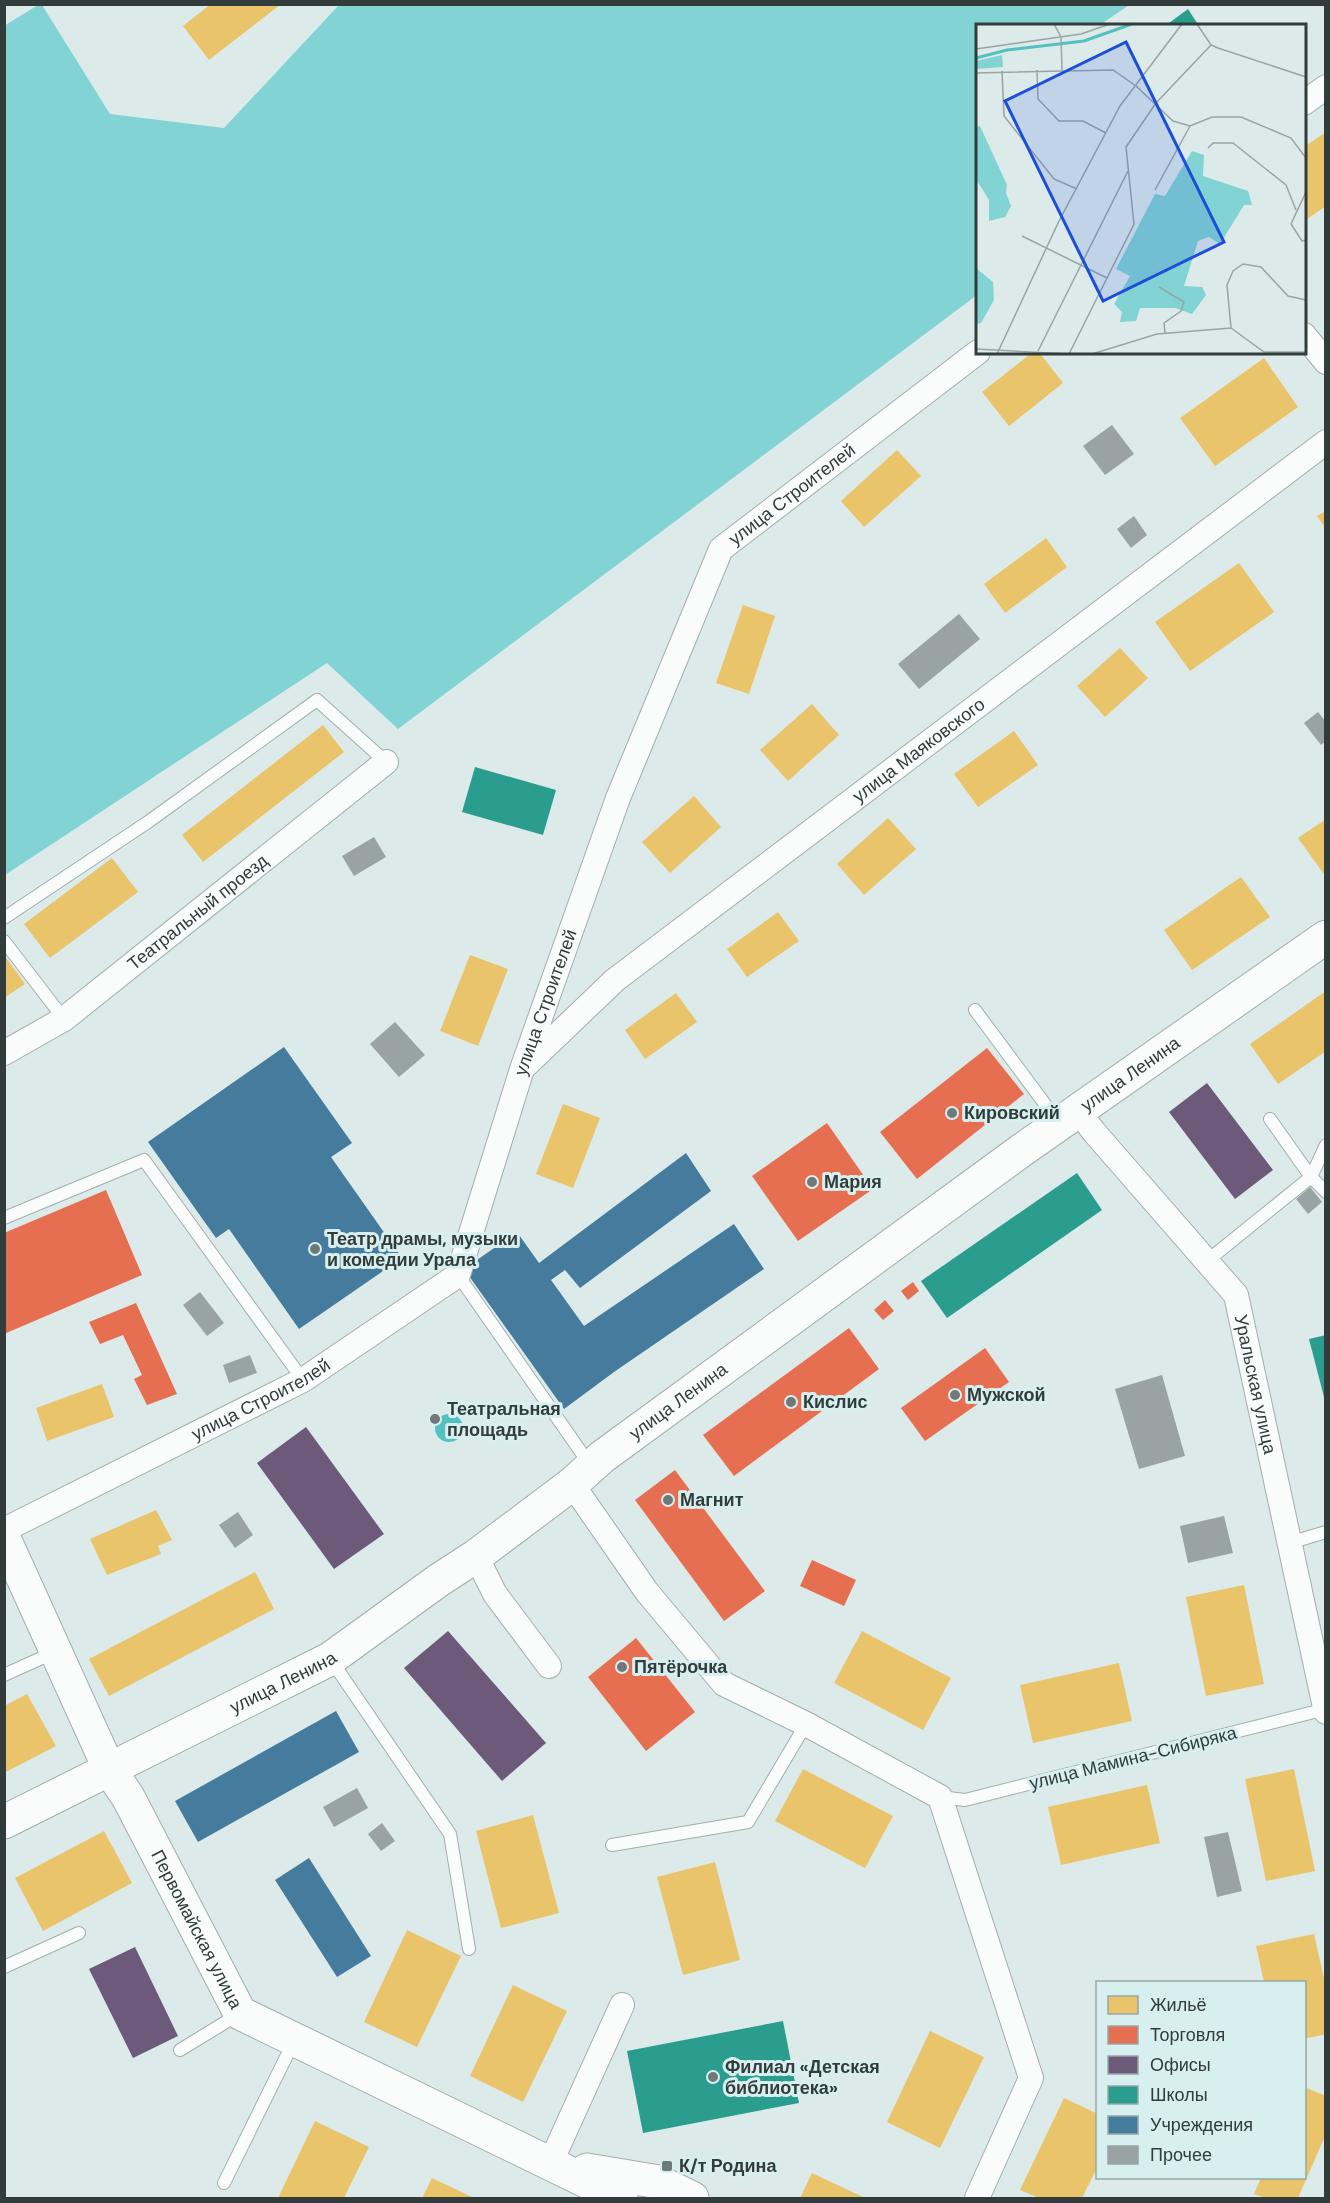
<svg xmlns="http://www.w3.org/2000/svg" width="1330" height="2203" viewBox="0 0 1330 2203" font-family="'DM Sans',sans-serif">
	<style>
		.forest { fill: #82d3d4 }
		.water { fill: #53c1c1 }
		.homes { fill: #e9c46a }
		.shops { fill: #e76f51 }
		.offices { fill: #6d597a }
		.schools { fill: #2a9d8f }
		.public { fill: #457b9d }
		.building { fill: #99a3a3 }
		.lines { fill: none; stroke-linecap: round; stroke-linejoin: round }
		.service-casing { stroke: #a3adac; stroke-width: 14 }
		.minor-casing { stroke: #a3adac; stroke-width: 26 }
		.tertiary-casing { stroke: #a3adac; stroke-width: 34 }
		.secondary-casing { stroke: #a3adac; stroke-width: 35 }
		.service { stroke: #fafcfc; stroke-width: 12 }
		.minor { stroke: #fafcfc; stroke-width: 24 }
		.tertiary { stroke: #fafcfc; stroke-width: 32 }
		.secondary { stroke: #fafcfc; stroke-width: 33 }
		.poi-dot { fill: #6e7978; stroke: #d8efef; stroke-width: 2 }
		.labels { text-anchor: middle; stroke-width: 6; stroke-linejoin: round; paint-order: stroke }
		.street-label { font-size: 18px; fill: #323c3b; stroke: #d8efef }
		.poi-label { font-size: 18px; font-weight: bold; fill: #323c3b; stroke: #d8efef; text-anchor: start }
		.inset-river { fill: none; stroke: #53c1c1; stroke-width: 3 }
		.inset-road { fill: none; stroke: #99a4a4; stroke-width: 1.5 }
		.view { fill: #1d4ed8; fill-opacity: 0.15; stroke: #1d4ed8; stroke-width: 3 }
		.inset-edge { fill: none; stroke: #323c3b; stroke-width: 3 }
	</style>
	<rect width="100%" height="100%" fill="#ddeaea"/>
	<!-- forest -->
	<path class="forest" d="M38,5H42L110,114L224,128L339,5H1129L1100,25L978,26L977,295L398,729L327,663L5,875L4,26Z"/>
	<!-- water -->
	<circle class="water" cx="449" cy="1428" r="14"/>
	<!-- homes -->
	<g class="homes">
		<path d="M211,4H281L209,60L183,26Z"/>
		<path d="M1326,132V206L1304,221V147Z"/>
		<path d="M1033,352H1039L1063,383L1009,426L982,392Z"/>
		<path d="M1264,358L1298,407L1215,466L1180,418Z"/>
		<path d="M897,450L921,476L864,527L841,501Z"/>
		<path d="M1326,511V529L1317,516Z"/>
		<path d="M1046,538L1067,567L1005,613L984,584Z"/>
		<path d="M1239,563L1274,612L1190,671L1155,622Z"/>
		<path d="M743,605L775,616L749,694L716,683Z"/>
		<path d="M1120,648L1148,678L1105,717L1077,686Z"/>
		<path d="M812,704L839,735L788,781L760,750Z"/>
		<path d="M323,725L344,752L203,862L182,835Z"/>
		<path d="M1014,731L1038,765L978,807L954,774Z"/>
		<path d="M694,796L721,827L670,873L642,842Z"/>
		<path d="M888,818L916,849L864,895L837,864Z"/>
		<path d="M1326,819V877L1298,838Z"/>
		<path d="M112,858L138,892L50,958L24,924Z"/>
		<path d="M1241,877L1270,917L1192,970L1164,930Z"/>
		<path d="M778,912L799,941L747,977L727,949Z"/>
		<path d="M4,955L25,984L4,998Z"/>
		<path d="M470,955L508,969L478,1046L440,1031Z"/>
		<path d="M1326,991V1051L1278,1084L1250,1044Z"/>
		<path d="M676,993L697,1022L645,1059L625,1030Z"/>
		<path d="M563,1104L600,1118L573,1188L536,1174Z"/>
		<path d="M102,1384L114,1417L47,1441L36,1408Z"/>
		<path d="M156,1510L172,1540L158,1546L161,1554L107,1575L90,1539Z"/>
		<path d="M255,1572L274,1609L109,1696L89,1659Z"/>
		<path d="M1244,1585L1264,1684L1206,1696L1186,1597Z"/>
		<path d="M862,1631L951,1678L923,1730L834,1683Z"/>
		<path d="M1119,1663L1132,1721L1033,1743L1020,1685Z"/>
		<path d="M27,1694L56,1746L4,1773V1706Z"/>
		<path d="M803,1769L893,1816L865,1868L775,1821Z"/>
		<path d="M1294,1769L1315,1871L1266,1881L1245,1779Z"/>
		<path d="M1147,1785L1160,1843L1061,1865L1048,1807Z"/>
		<path d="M533,1815L559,1913L501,1928L476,1831Z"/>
		<path d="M104,1831L132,1883L43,1931L15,1878Z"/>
		<path d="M715,1862L740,1960L683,1975L657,1877Z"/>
		<path d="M407,1930L461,1956L417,2047L364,2022Z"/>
		<path d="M1314,1934L1326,1987V2034L1304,2039V1982H1264L1256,1946Z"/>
		<path d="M513,1985L567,2011L523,2102L470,2076Z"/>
		<path d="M930,2031L984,2057L940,2148L887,2122Z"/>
		<path d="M1304,2087L1326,2096V2134L1298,2198H1266L1254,2194L1261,2178H1304Z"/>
		<path d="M1064,2098L1098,2114V2166L1082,2198H1039L1020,2190Z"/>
		<path d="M315,2121L369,2147L344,2198H278Z"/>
		<path d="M812,2173L865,2198H800Z"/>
		<path d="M432,2178L474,2198H422Z"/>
	</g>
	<!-- shops -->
	<g class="shops">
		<path d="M987,1048L1024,1094L917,1179L880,1132Z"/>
		<path d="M827,1123L873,1189L798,1241L752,1176Z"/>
		<path d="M106,1190L142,1275L4,1334V1233Z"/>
		<path d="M913,1282L919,1291L908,1300L901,1291Z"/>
		<path d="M885,1300L894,1311L883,1320L874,1310Z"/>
		<path d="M136,1303L177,1394L147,1405L134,1379L142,1375L123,1335L100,1344L89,1322Z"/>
		<path d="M849,1328L879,1369L734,1476L703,1435Z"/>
		<path d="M985,1348L1009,1382L925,1441L901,1408Z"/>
		<path d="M675,1470L765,1591L724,1621L635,1500Z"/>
		<path d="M812,1560L856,1580L844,1606L800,1586Z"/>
		<path d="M636,1638L695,1712L646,1751L588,1677Z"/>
	</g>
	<!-- offices -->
	<g class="offices">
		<path d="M1207,1083L1273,1170L1235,1199L1169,1112Z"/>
		<path d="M306,1427L384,1534L334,1569L257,1463Z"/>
		<path d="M448,1631L546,1743L502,1781L404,1668Z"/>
		<path d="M135,1947L178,2036L133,2058L89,1969Z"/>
	</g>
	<!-- schools -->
	<g class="schools">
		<path d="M1188,9L1199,26H1165Z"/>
		<path d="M475,767L556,790L543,835L462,812Z"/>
		<path d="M1077,1173L1102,1210L947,1318L921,1281Z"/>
		<path d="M1326,1335V1401H1325L1309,1339Z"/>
		<path d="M783,2021L799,2103L643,2133L627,2051Z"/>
	</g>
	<!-- public -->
	<g class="public">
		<path d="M284,1047L352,1143L331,1157L402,1258L299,1329L229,1229L216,1238L148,1142Z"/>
		<path d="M686,1153L711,1191L580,1288L565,1270L551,1280L584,1326L734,1224L764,1269L614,1372L564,1409L464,1269L517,1232L539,1263Z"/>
		<path d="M336,1711L359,1752L198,1842L175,1801Z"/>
		<path d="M309,1858L371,1956L337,1977L275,1880Z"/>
	</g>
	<!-- building -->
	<g class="building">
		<path d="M1112,425L1134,454L1105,475L1083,446Z"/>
		<path d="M1134,516L1147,535L1131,548L1117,529Z"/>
		<path d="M959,614L980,639L919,689L898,664Z"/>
		<path d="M1318,712L1326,722V741L1321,745L1304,723Z"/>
		<path d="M374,837L386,857L354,876L342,856Z"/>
		<path d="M395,1022L425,1055L399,1077L370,1044Z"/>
		<path d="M1310,1187L1322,1202L1308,1214L1296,1199Z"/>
		<path d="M200,1292L224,1323L207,1336L183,1305Z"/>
		<path d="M250,1355L257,1373L229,1383L223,1365Z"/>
		<path d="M1162,1375L1185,1456L1139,1469L1115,1389Z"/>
		<path d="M238,1512L253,1535L235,1548L219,1525Z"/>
		<path d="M1224,1516L1233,1553L1188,1563L1180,1526Z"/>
		<path d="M357,1788L368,1808L334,1827L323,1807Z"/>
		<path d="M382,1823L395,1841L381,1851L368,1834Z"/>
		<path d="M1228,1832L1242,1891L1217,1897L1204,1837Z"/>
	</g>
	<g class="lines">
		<defs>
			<g id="service">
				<path d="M4,918L148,822L317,700L386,762"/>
				<path d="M4,941L64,1019"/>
				<path d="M975,1010L1059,1123"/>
				<path d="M1270,1119L1311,1177L1326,1192"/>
				<path d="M4,1218L144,1160L303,1380"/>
				<path d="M1207,1261L1311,1177L1326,1145"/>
				<path d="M458,1275L590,1465"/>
				<path d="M1289,1543L1326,1532"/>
				<path d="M331,1660L450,1834L469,1949"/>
				<path d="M4,1675L55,1652"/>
				<path d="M940,1797L965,1800L1326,1709"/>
				<path d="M612,1845L748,1822L806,1724"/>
				<path d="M4,1967L79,1933"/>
				<path d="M180,2050L239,2014"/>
				<path d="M224,2183L294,2041"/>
			</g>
			<g id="minor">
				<path d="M1304,103L1326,87"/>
				<path d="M1304,335L1326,362"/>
				<path id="s1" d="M4,1053L64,1019L386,762"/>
				<path id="s2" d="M526,1065L615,980L1326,442"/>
				<path id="s3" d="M1078,1111L1094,1132L1236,1295L1326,1712"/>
				<path d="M572,1484L647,1592L724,1684L806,1724L940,1797L1031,2078L977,2198"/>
				<path id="s4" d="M4,1530L303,1380L458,1275L522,1069L618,798L721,549L978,352"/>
				<path d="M476,1556L495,1594L549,1666"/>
				<path d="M550,2164L622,2005"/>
			</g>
			<path id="tertiary" d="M4,1537L109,1769"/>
			<g id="secondary">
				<path id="s5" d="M109,1769L128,1797L240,2013L621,2198"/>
				<path id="s6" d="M4,1822L330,1659L439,1580L476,1556L572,1484L602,1457L1022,1150L1326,937"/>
				<path d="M587,2170L659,2182L692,2198"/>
			</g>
		</defs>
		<!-- service casing -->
		<use href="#service" class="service-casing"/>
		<!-- minor casing -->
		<use href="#minor" class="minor-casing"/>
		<!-- tertiary casing -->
		<use href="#tertiary" class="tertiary-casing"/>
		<!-- secondary casing -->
		<use href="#secondary" class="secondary-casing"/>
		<!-- service -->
		<use href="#service" class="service"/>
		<!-- minor -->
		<use href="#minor" class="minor"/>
		<!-- tertiary -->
		<use href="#tertiary" class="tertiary"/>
		<!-- secondary -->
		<use href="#secondary" class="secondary"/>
	</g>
	<!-- markers -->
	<g class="poi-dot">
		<circle cx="952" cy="1113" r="6"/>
		<circle cx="812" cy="1182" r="6"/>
		<circle cx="315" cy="1249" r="6"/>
		<circle cx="955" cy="1395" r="6"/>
		<circle cx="791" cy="1402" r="6"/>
		<circle cx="435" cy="1419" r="6"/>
		<circle cx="668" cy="1500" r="6"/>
		<circle cx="622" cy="1667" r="6"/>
		<circle cx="713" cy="2077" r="6"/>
		<rect x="661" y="2160" width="12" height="12" rx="3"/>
	</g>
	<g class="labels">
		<!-- street labels -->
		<g class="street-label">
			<text dy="6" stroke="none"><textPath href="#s4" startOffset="1384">улица Строителей</textPath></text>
			<text dy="6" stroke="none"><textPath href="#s2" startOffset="504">улица Маяковского</textPath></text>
			<text dy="6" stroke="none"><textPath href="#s1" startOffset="240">Театральный проезд</textPath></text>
			<text dy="6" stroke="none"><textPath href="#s4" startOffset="808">улица Строителей</textPath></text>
			<text dy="6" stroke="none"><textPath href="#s6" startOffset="1356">улица Ленина</textPath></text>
			<text dy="6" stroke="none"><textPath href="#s3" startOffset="334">Уральская улица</textPath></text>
			<text dy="6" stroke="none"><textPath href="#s4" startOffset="288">улица Строителей</textPath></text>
			<text dy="6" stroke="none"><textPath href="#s6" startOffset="798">улица Ленина</textPath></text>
			<text dy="6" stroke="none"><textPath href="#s6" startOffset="312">улица Ленина</textPath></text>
			<text transform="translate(1133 1758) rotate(-14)" y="6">улица Мамина-Сибиряка</text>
			<text dy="6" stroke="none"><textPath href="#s5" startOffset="183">Первомайская улица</textPath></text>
		</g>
		<!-- poi labels -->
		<g class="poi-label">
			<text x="964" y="1119">Кировский</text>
			<text x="824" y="1188">Мария</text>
			<text x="327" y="1245">Театр драмы, музыки<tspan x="327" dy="21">и комедии Урала</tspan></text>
			<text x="967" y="1401">Мужской</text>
			<text x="803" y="1408">Кислис</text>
			<text x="447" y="1415">Театральная<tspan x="447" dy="21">площадь</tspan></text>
			<text x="680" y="1506">Магнит</text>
			<text x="634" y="1673">Пятёрочка</text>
			<text x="725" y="2073">Филиал «Детская<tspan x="725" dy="21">библиотека»</tspan></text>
			<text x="679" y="2172">К/т Родина</text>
		</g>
	</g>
	<!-- overview -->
	<g transform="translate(976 24)">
		<rect width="330" height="330" fill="#ddeaea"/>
		<path d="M26,31L27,43L0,45V37ZM4,102L31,161L30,169L35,182L29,193L13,197V176L0,155V103ZM216,127L228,131L227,152L272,167L276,181H268L244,220L233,213L222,217L208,262L226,263L230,271L216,290L199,284H164L160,297L144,298L146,288L138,280L154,252L140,245L179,170L189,172ZM0,244L17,258L18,276L5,299L0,300Z" fill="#82d3d4"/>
		<path class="inset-river" d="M0,34L31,26L108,17L156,0"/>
		<path class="inset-road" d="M78,0L85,13L86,46M221,0L235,21L242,24L330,53M0,25L105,10L134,0M61,46L62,75L83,97H107L130,109M26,47L28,92L78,155L101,165M0,49L137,46L160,62M160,62L197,97L214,102L236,93H265L315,114L330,134M232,124L237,119H257L310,161L320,186M179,166L214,102M330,168L315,200L326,217L330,216M46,212L131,254M183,263L208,278L205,287L188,299L189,309M255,304L251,261L257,247L267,240L285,243L312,272L330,276M255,304L288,328H330M0,325L93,330M62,327L152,147M21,330L83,197L144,82L206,0M93,330L158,200L150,123L180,79L235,21M116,330L181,310L255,304"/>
		<path class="view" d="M150,18L248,218L127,277L29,77Z"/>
		<rect width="330" height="330" class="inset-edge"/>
	</g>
	<!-- border -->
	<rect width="1330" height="2203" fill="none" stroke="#323c3b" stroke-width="12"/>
	<!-- legend -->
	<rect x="1096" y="1981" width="210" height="198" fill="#d8efef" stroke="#96a7a7" stroke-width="1.5"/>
	<rect x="1108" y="1996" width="30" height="18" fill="#e9c46a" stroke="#96a7a7" stroke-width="1.5"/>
	<text x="1150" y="2011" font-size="18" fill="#323c3b">Жильё</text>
	<rect x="1108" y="2026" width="30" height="18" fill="#e76f51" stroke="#96a7a7" stroke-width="1.5"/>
	<text x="1150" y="2041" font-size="18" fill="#323c3b">Торговля</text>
	<rect x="1108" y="2056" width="30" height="18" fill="#6d597a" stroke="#96a7a7" stroke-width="1.5"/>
	<text x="1150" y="2071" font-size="18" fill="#323c3b">Офисы</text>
	<rect x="1108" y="2086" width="30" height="18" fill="#2a9d8f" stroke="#96a7a7" stroke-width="1.5"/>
	<text x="1150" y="2101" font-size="18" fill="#323c3b">Школы</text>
	<rect x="1108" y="2116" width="30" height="18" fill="#457b9d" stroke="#96a7a7" stroke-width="1.5"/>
	<text x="1150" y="2131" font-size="18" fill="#323c3b">Учреждения</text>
	<rect x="1108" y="2146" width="30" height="18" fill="#99a3a3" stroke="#96a7a7" stroke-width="1.5"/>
	<text x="1150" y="2161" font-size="18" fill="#323c3b">Прочее</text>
</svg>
